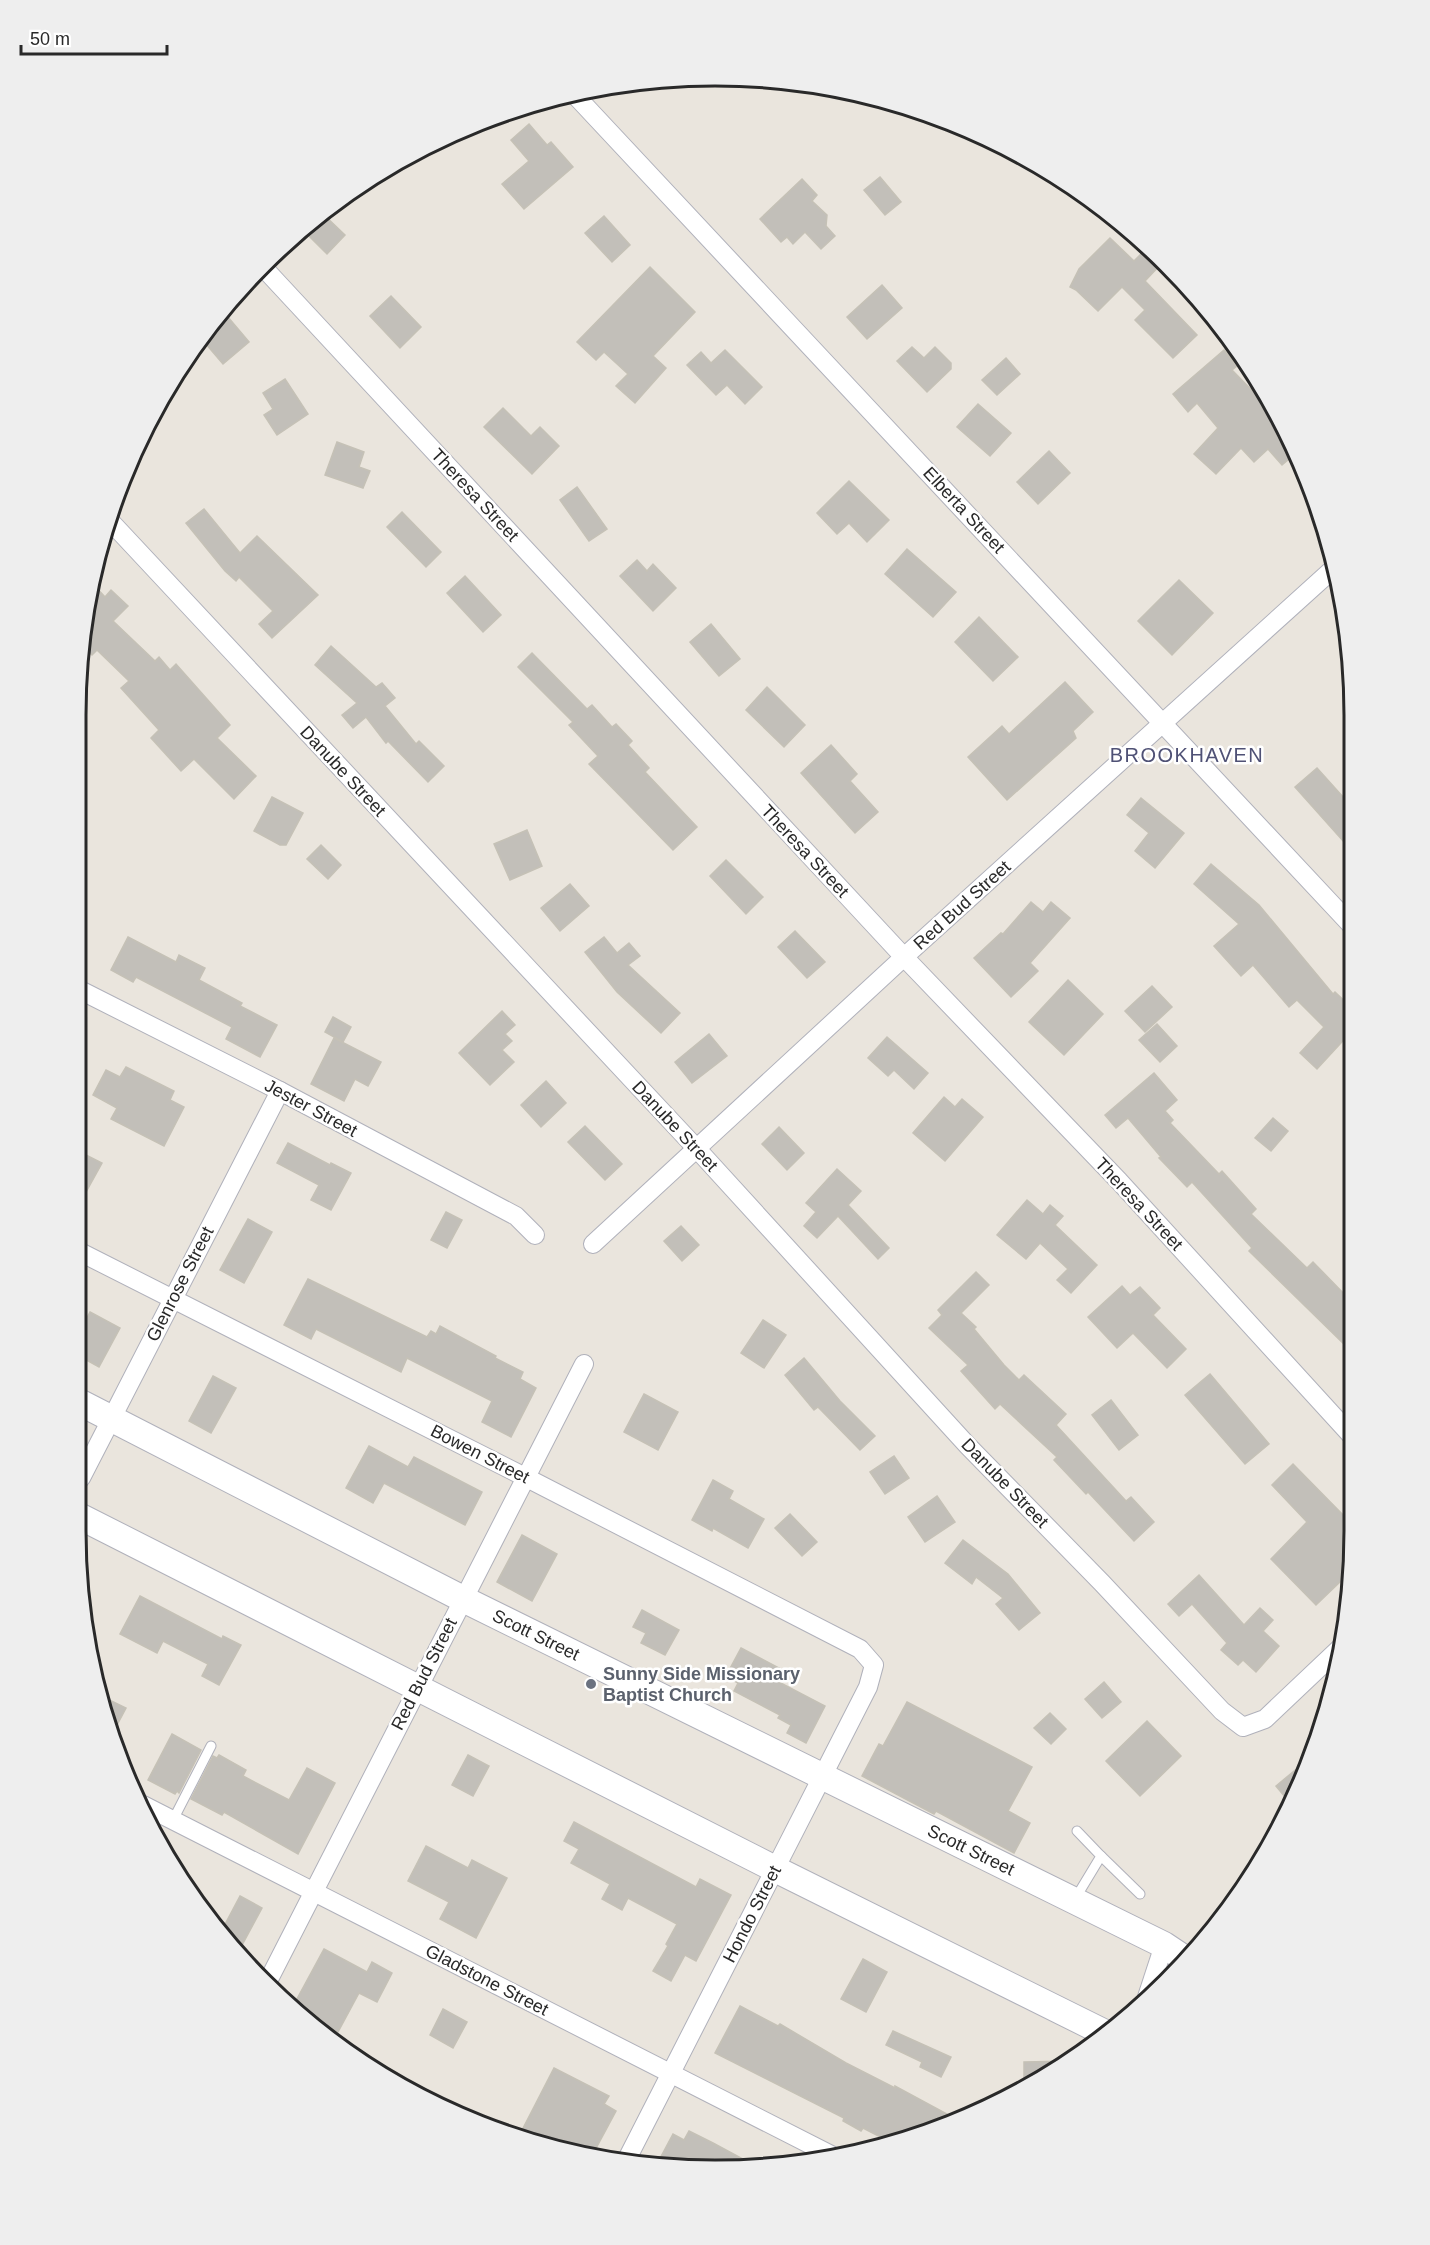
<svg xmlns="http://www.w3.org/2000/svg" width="1430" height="2245" viewBox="0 0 1430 2245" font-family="Helvetica,sans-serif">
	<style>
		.building { fill: #c2bfb9; stroke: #c5c1b6; stroke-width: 1.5 }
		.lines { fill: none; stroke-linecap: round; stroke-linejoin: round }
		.service-casing { stroke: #b0b1bb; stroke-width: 11 }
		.minor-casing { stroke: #b0b1bb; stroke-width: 20 }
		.secondary-casing { stroke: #b0b1bb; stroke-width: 28 }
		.service { stroke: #fff; stroke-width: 9 }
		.minor { stroke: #fff; stroke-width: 18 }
		.secondary { stroke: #fff; stroke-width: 26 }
		.worship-dot { fill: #6b7280; stroke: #fff; stroke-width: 2 }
		.labels { text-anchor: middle; stroke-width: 5; stroke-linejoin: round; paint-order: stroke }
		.street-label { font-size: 18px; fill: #292929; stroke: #fff }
		.worship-label { font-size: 18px; font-weight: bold; fill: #5b616d; stroke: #fff; text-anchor: start }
		.neighbourhood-label { font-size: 20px; letter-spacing: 1.5px; fill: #4f5175; stroke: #fff }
		.rim { fill: none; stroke: #292929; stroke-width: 3 }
	</style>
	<rect width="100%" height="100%" fill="#eae5dd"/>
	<!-- building -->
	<g class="building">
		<path d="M529,124L547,145L551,142L573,167L524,209L502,184L529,161L511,140Z"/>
		<path d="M880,177L901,202L885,215L864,190Z"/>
		<path d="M802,179L817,195L812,201L827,215L826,226L835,236L821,249L805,232L793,244L787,237L781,242L760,219Z"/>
		<path d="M322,213L345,235L327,254L301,228Z"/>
		<path d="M604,216L630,245L612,262L585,233Z"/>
		<path d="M1110,238L1134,261L1147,248L1162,263L1145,281L1197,335L1173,358L1135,320L1145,310L1122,287L1098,311L1076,290L1070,287L1079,269Z"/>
		<path d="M650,267L695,312L653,356L666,368L635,403L616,386L628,374L604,352L596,360L577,342Z"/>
		<path d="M882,285L902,308L867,339L847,317Z"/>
		<path d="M391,296L421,327L400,348L370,316Z"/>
		<path d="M222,310L249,342L223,364L206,344L215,336L207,326Z"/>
		<path d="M912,347L924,358L935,347L951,363V369L927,392L897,361Z"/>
		<path d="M725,350L762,387L745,404L727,385L716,395L687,365L701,352L711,363Z"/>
		<path d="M1224,350L1237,366L1232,370L1281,420L1296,453L1282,465L1268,449L1254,462L1241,448L1216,474L1194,454L1218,428L1197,403L1188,412L1173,394Z"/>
		<path d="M1006,358L1020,374L997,395L982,380Z"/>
		<path d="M285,379L308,414L277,435L264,415L273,409L263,393Z"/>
		<path d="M978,404L1011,433L990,456L957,427Z"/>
		<path d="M503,408L531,436L540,427L559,446L532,474L484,427Z"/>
		<path d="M337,442L364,452L359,467L370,471L363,488L325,475Z"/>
		<path d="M1049,451L1070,473L1038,504L1017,482Z"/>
		<path d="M849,481L889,520L867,542L849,523L837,534L817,513Z"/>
		<path d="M577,487L607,529L589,541L560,500Z"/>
		<path d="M204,509L240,553L257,536L318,595L272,638L259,624L273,611L239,577L236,581L225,571L186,523Z"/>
		<path d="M402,512L441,552L426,567L387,527Z"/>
		<path d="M907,549L956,592L933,617L885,574Z"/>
		<path d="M637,560L647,571L653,564L676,588L653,611L620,576Z"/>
		<path d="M465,576L501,615L483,632L447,593Z"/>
		<path d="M1179,580L1213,613L1172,655L1138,621Z"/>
		<path d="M93,584L105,597L111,590L128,606L113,621L155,661L159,657L170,670L176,664L230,725L217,738L256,776L234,799L194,759L181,771L151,738L159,730L121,688L129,681L97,650L92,655L80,644V632Z"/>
		<path d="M979,617L1018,657L993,681L955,642Z"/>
		<path d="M711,624L740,659L719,676L690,642Z"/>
		<path d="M331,646L376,687L382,683L395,698L385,706L416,744L419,741L444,766L428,782L388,741L386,743L366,717L353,728L342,715L357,703L315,665Z"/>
		<path d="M532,653L587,709L592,705L612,727L616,724L632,741L628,745L649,768L645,772L697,827L673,850L589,764L598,756L569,725L573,722L518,667Z"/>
		<path d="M1065,682L1093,712L1073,731L1076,738L1007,800L968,757L1002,726L1009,734Z"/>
		<path d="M767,687L805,725L784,747L746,710Z"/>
		<path d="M831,745L857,774L850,781L878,812L855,833L801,773Z"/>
		<path d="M1317,768L1353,808V852L1295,787Z"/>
		<path d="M272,797L303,813L286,845H280L254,831Z"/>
		<path d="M1141,798L1184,833L1155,868L1135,851L1149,833L1127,815Z"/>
		<path d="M527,830L542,866L510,880L494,844Z"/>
		<path d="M321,845L341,865L328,879L307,859Z"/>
		<path d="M726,860L763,897L746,914L710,876Z"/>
		<path d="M1211,864L1259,905L1333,994L1335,992L1352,1008V1031L1317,1069L1300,1053L1324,1027L1297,1000L1289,1007L1253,965L1241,976L1214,946L1239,924L1194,884Z"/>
		<path d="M570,884L589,906L560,931L541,908Z"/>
		<path d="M1031,902L1043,912L1051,902L1070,918L1030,963L1038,971L1011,997L974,958L1001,933L1003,934Z"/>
		<path d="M795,931L825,962L807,978L778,947Z"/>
		<path d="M128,937L176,962L179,955L205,968L199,980L242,1003L240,1006L277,1025L260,1057L226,1039L232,1027L136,977L133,982L111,970Z"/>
		<path d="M604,937L617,953L629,943L640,956L628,965L680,1013L661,1033L617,992L585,952Z"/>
		<path d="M1068,980L1103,1014L1064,1055L1029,1022Z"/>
		<path d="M1152,986L1172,1007L1145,1032L1125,1011Z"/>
		<path d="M502,1011L515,1025L505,1034L512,1041L502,1050L514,1062L490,1085L459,1053Z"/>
		<path d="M333,1017L351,1027L343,1042L325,1032Z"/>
		<path d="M1157,1024L1177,1046L1160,1062L1139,1040Z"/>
		<path d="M709,1034L727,1056L692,1083L675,1062Z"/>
		<path d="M887,1037L928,1073L914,1089L894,1070L888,1076L868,1058Z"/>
		<path d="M334,1038L381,1062L368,1086L355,1079L344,1101L311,1084Z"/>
		<path d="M126,1067L174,1091L170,1100L184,1107L164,1146L111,1119L117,1108L93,1095L106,1070L120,1077Z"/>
		<path d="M1154,1073L1177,1100L1165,1111L1173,1120L1170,1123L1219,1174L1222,1171L1256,1209L1251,1214L1307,1268L1313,1262L1351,1301V1351L1249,1251L1252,1248L1192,1182L1187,1187L1159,1158L1161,1157L1128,1118L1116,1128L1105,1115Z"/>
		<path d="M546,1081L566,1103L541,1127L521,1105Z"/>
		<path d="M944,1097L955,1107L962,1099L983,1117L945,1161L913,1133Z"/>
		<path d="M1273,1118L1288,1131L1271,1151L1255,1138Z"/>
		<path d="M585,1126L622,1164L605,1180L568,1142Z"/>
		<path d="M779,1127L804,1153L787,1170L762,1144Z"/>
		<path d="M288,1143L330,1165L331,1163L351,1173L331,1210L311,1200L319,1185L277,1163Z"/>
		<path d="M80,1152L102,1163L80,1203Z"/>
		<path d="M837,1169L861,1191L848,1205L889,1248L878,1259L838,1216L817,1238L804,1226L816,1212L806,1203Z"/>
		<path d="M1027,1200L1043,1214L1050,1205L1063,1216L1055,1225L1097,1265L1071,1293L1057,1280L1068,1269L1040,1243L1026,1259L997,1235Z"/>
		<path d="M446,1212L462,1220L447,1248L431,1240Z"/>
		<path d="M248,1219L272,1232L244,1283L220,1270Z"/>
		<path d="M681,1226L699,1245L682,1261L664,1241Z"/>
		<path d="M976,1272L989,1285L961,1313L976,1327L974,1329L1004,1365L1019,1380L1024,1375L1066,1414L1056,1425L1126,1501L1131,1497L1154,1522L1134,1541L1088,1492L1086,1494L1054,1460L1057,1457L1000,1404L995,1409L961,1371L968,1365L929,1328L942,1315L938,1310Z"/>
		<path d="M308,1279L427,1337L431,1331L436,1334L440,1326L496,1356L495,1358L523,1372L520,1379L536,1388L511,1437L482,1422L492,1401L407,1358L401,1372L316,1329L311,1339L284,1325Z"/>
		<path d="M1122,1286L1130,1295L1140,1287L1160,1308L1153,1315L1186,1349L1167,1368L1133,1333L1117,1348L1088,1317Z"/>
		<path d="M90,1312L120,1328L99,1367L81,1357V1329Z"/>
		<path d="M763,1320L786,1335L764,1368L741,1353Z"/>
		<path d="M804,1358L840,1401L875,1436L860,1450L818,1407L814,1410L785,1375Z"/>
		<path d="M1210,1374L1269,1444L1245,1464L1185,1395Z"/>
		<path d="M213,1376L236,1388L211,1433L189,1421Z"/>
		<path d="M644,1394L678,1412L658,1450L624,1432Z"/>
		<path d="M1111,1400L1138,1435L1119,1450L1092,1415Z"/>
		<path d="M369,1446L408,1467L414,1457L482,1492L465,1525L384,1483L373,1503L346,1488Z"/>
		<path d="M894,1456L909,1478L885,1494L870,1472Z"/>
		<path d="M1293,1464L1350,1522V1589L1341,1581L1316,1605L1271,1559L1307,1522L1272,1485Z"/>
		<path d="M713,1480L733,1491L729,1499L764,1519L748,1548L713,1528L712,1531L692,1520Z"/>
		<path d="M937,1496L955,1522L925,1542L908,1517Z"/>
		<path d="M790,1514L817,1542L802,1556L775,1528Z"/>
		<path d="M522,1535L557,1554L532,1601L497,1582Z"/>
		<path d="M963,1540L1008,1574L1040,1613L1019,1630L996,1604L1003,1598L976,1577L972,1584L945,1563Z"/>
		<path d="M1199,1575L1244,1625L1260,1608L1273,1620L1263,1631L1279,1646L1256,1672L1243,1660L1238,1665L1221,1650L1227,1643L1192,1604L1179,1616L1168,1604Z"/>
		<path d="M140,1596L222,1639L223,1636L241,1645L219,1685L202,1676L208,1664L163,1641L157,1653L120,1634Z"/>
		<path d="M642,1610L679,1630L665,1655L641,1643L646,1633L633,1627Z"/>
		<path d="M741,1648L779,1668L773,1679L825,1706L806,1743L787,1733L791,1725L778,1718L780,1715L734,1691L738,1683L726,1676Z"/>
		<path d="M1104,1682L1121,1702L1102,1718L1085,1699Z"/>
		<path d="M99,1695L126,1708L110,1738L109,1735Z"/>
		<path d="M907,1702L1032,1767L1008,1811L1030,1823L1014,1853L936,1811L934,1814L862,1776L879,1744L883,1746Z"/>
		<path d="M1050,1713L1066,1729L1051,1744L1034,1728Z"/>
		<path d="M1147,1721L1181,1756L1140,1796L1106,1761Z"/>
		<path d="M172,1734L201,1750L179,1793L177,1791L175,1794L148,1780Z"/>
		<path d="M219,1755L246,1770L243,1776L289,1800L307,1768L335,1783L298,1854L224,1812L222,1815L191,1799L213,1756L217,1758Z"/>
		<path d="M468,1755L489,1766L473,1796L452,1785Z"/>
		<path d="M1311,1757L1306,1775L1290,1803L1276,1786Z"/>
		<path d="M574,1822L696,1887L700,1879L731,1895L696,1961L685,1955L671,1981L653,1971L668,1946L666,1944L677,1924L628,1898L622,1910L602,1899L610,1884L571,1863L579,1849L564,1841Z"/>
		<path d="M426,1846L468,1868L472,1860L507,1878L476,1938L440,1919L449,1902L408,1881Z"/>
		<path d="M240,1896L262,1908L241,1947L228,1940L221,1932Z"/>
		<path d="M324,1949L367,1972L372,1962L392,1973L377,2002L359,1993L338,2032L314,2019L311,2025L292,2008Z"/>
		<path d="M863,1959L887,1972L866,2012L841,1999Z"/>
		<path d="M740,2006L778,2026L780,2024L846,2063L895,2088V2086L960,2121L894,2144L863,2128L861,2131L843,2121L844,2118L715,2053Z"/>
		<path d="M443,2009L467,2022L453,2048L430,2035Z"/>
		<path d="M893,2031L951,2057L941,2077L920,2067L922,2062L886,2045Z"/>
		<path d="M1071,2061L1070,2062L1024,2087V2062Z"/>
		<path d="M554,2068L609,2096L604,2104L616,2111L594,2152L590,2150L587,2157L518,2138Z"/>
		<path d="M689,2131L713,2143L754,2165L715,2170L657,2164L673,2134L684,2140Z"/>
	</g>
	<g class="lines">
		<defs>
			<g id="service">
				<path d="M173,1820L211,1746"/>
				<path d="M1101,1856L1140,1894"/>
				<path d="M1075,1899L1101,1856L1077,1831"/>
			</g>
			<g id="minor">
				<path d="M574,94L1353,927"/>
				<path d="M262,266L904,957L1119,1181L1350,1434"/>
				<path d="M110,521L697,1149L968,1446L1102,1583L1222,1711L1243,1727L1265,1719L1340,1648"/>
				<path d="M80,990L280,1091L516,1216L535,1235"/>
				<path d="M593,1244L904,957L1333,569"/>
				<path d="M80,1252L525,1477L860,1649L874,1665L868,1687L626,2161"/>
				<path d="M81,1478L280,1091"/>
				<path d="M143,1805L831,2155"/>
				<path d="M266,1985L584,1364"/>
				<path d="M1145,2003L1164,1945"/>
			</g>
			<g id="secondary">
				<path d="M81,1403L463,1599L1164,1945L1185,1959"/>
				<path d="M81,1517L775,1869L1107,2034"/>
			</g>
		</defs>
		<!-- service casing -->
		<use href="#service" class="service-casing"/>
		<!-- minor casing -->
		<use href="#minor" class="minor-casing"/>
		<!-- secondary casing -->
		<use href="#secondary" class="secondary-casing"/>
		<!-- service -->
		<use href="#service" class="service"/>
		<!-- minor -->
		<use href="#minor" class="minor"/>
		<!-- secondary -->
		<use href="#secondary" class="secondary"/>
	</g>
	<!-- markers -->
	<circle class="worship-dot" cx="591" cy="1684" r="6"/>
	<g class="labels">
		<!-- street labels -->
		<g class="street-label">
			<text transform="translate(475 495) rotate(47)" y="6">Theresa Street</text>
			<text transform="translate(964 510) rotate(47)" y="6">Elberta Street</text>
			<text transform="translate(343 771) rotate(47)" y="6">Danube Street</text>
			<text transform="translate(805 851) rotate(47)" y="6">Theresa Street</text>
			<text transform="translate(962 905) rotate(-42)" y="6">Red Bud Street</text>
			<text transform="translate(311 1108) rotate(28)" y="6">Jester Street</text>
			<text transform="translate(675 1126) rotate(47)" y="6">Danube Street</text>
			<text transform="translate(1139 1204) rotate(47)" y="6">Theresa Street</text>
			<text transform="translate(180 1284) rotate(-63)" y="6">Glenrose Street</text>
			<text transform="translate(480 1454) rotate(27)" y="6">Bowen Street</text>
			<text transform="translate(1005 1483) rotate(46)" y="6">Danube Street</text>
			<text transform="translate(536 1635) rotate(26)" y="6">Scott Street</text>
			<text transform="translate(424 1674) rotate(-63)" y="6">Red Bud Street</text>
			<text transform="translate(971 1850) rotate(26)" y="6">Scott Street</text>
			<text transform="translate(752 1914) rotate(-63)" y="6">Hondo Street</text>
			<text transform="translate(487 1980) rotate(27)" y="6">Gladstone Street</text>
		</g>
		<!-- worship labels -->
		<g class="worship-label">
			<text x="603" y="1680">Sunny Side Missionary<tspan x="603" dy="21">Baptist Church</tspan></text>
		</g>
		<!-- neighbourhood labels -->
		<g class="neighbourhood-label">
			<text x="1187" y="762">BROOKHAVEN</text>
		</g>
	</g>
	<!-- crop -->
	<path d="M0 0H1430V2245H0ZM715 86H715A629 629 0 0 1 1344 715V1531A629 629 0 0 1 715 2160H715A629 629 0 0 1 86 1531V715A629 629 0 0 1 715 86Z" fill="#eee" fill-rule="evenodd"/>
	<path class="rim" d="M715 86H715A629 629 0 0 1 1344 715V1531A629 629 0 0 1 715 2160H715A629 629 0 0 1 86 1531V715A629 629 0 0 1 715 86Z"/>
	<!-- scale -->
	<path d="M21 45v9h146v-9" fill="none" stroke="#292929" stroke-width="3"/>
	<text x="30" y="45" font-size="18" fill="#292929" stroke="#ffffff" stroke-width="4.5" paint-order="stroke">50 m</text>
</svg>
